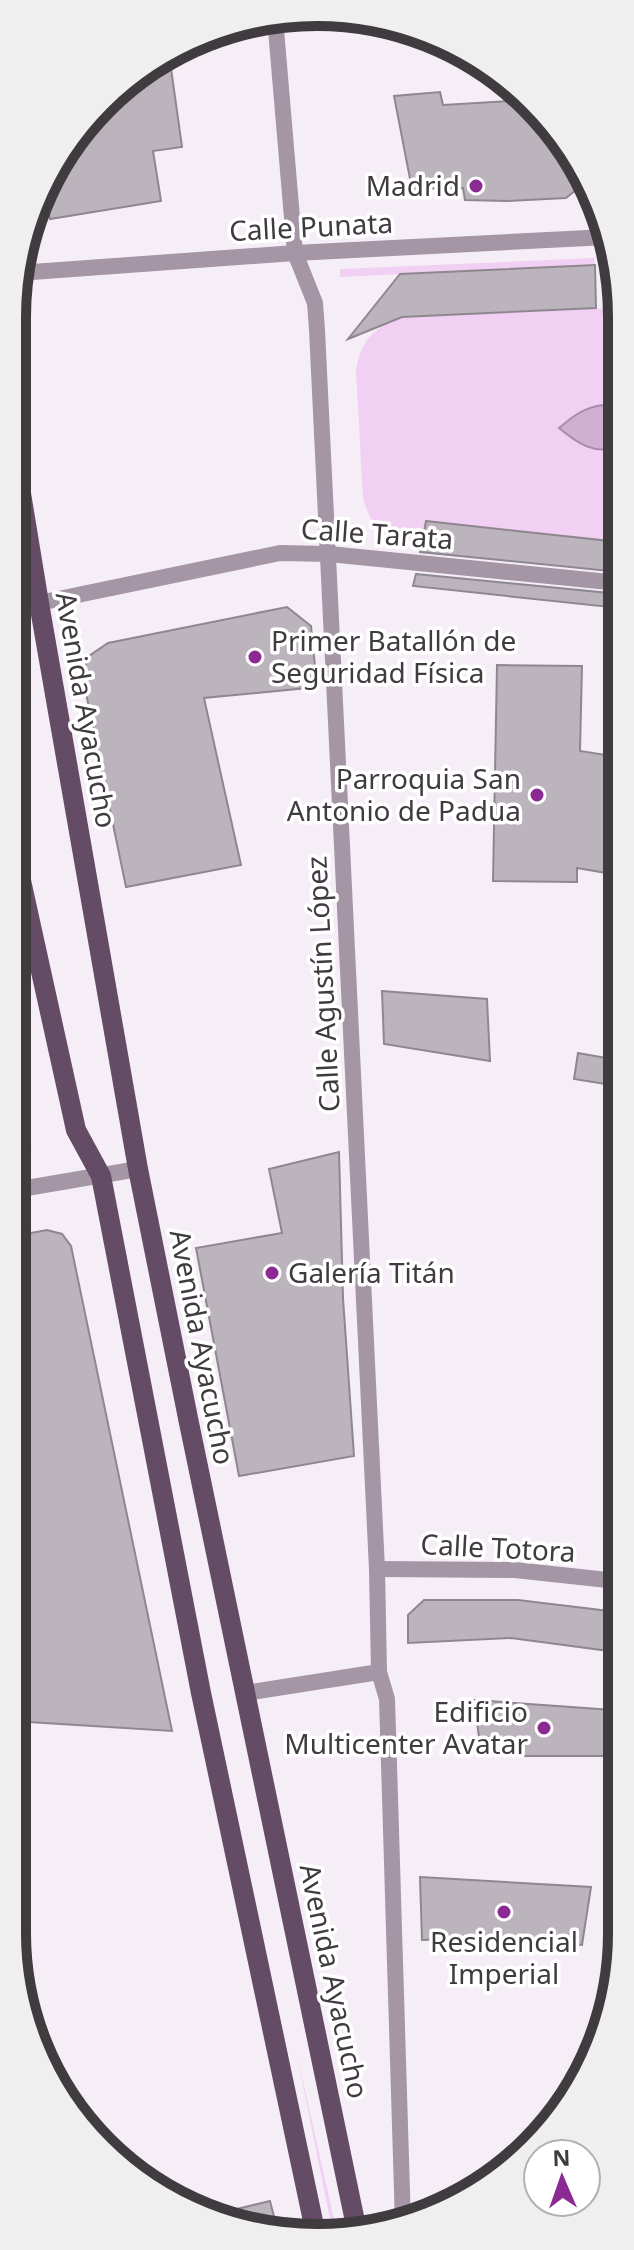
<svg xmlns="http://www.w3.org/2000/svg" width="634" height="2250" viewBox="0 0 634 2250" font-family="'Noto Sans',sans-serif">
	<style>
		.green { fill: #f1d0f3 }
		.water { fill: #d1afd3; stroke: #a58ca7; stroke-width: 2 }
		.building { fill: #bcb4bc; stroke: #8f8790; stroke-width: 2 }
		.lines { fill: none; stroke-linecap: round; stroke-linejoin: round }
		.minor { stroke: #a496a5; stroke-width: 16 }
		.tertiary { stroke: #a496a5; stroke-width: 16 }
		.primary { stroke: #654c66; stroke-width: 20 }
		.poi-dot { fill: #8b2a92; stroke: #fff; stroke-width: 3 }
		.labels { text-anchor: middle; stroke-width: 7; stroke-linejoin: round; paint-order: stroke }
		.poi-label { font-size: 28px; fill: #3f3b3f; stroke: #fff; text-anchor: end }
		.street-label { font-size: 28px; fill: #3f3b3f; stroke: #fff }
		.rim { fill: none; stroke: #3f3b3f; stroke-width: 10 }
	</style>
	<rect width="100%" height="100%" fill="#f6eef7"/>
	<!-- green -->
	<g class="green">
		<path d="M594,258L595,265L340,277V269Z"/>
		<path d="M619,308V542L427,521L421,545L395,539L381,532L373,523L366,508L363,498L356,370C361,339 374,328 402,317Z"/>
		<path d="M15,1112L22,1118L32,1151L15,1155Z"/>
		<path d="M296,2050L337,2233L333,2234Z"/>
	</g>
	<!-- water -->
	<path class="water" d="M603,405L619,410V446C595,456 577,443 559,428C573,416 585,407 603,405Z"/>
	<!-- building -->
	<g class="building">
		<path d="M169,54L182,147L153,151L161,201L50,219L45,192L63,148L147,64Z"/>
		<path d="M440,92L443,105L527,100L546,116L585,174L581,186L566,198L507,201L465,200L463,188L412,189L394,96Z"/>
		<path d="M595,265L596,308L402,317L348,339L400,274Z"/>
		<path d="M426,521L619,542V572L420,552Z"/>
		<path d="M416,574L619,594V608L413,586Z"/>
		<path d="M287,607L311,626L317,687L204,698L241,865L126,887L82,674L89,656L108,643Z"/>
		<path d="M497,665L582,666L580,751L619,757L618,875L577,868V882L493,881Z"/>
		<path d="M382,991L487,999L490,1061L384,1044Z"/>
		<path d="M578,1053L618,1060V1086L574,1079Z"/>
		<path d="M339,1152L343,1298L354,1456L239,1476L196,1248L282,1233L269,1169Z"/>
		<path d="M47,1230L62,1234L71,1246L172,1731L13,1721L14,1236Z"/>
		<path d="M424,1600H518L617,1612V1652L511,1638L408,1643V1615Z"/>
		<path d="M474,1700L612,1710L609,1756H512L509,1737H479Z"/>
		<path d="M420,1877L591,1887L582,1945L504,1937L422,1940Z"/>
		<path d="M270,2201L278,2232L212,2215Z"/>
	</g>
	<g class="lines">
		<!-- minor -->
		<g class="minor">
			<path d="M275,18L295,253L315,303L317,330L377,1569L379,1672L387,1699L403,2224"/>
			<path d="M18,273L295,253L607,237"/>
			<path d="M39,603L280,553L329,554L619,583"/>
			<path d="M377,1569L515,1570L617,1581"/>
			<path d="M245,1693L379,1672"/>
			<path d="M603,2024L616,1926"/>
		</g>
		<!-- tertiary -->
		<path class="tertiary" d="M15,1190L138,1169"/>
		<!-- primary -->
		<g class="primary">
			<path d="M17,469L39,603L138,1169L189,1423L357,2231"/>
			<path d="M16,858L76,1130L101,1176L201,1693L316,2235"/>
		</g>
	</g>
	<!-- markers -->
	<g class="poi-dot">
		<circle cx="476" cy="186" r="8"/>
		<circle cx="255" cy="657" r="8"/>
		<circle cx="537" cy="795" r="8"/>
		<circle cx="272" cy="1273" r="8"/>
		<circle cx="544" cy="1728" r="8"/>
		<circle cx="504" cy="1912" r="8"/>
	</g>
	<g class="labels">
		<!-- poi labels -->
		<g class="poi-label">
			<text x="460" y="196">Madrid</text>
			<text x="271" y="651" text-anchor="start">Primer Batallón de<tspan x="271" dy="32">Seguridad Física</tspan></text>
			<text x="521" y="789">Parroquia San<tspan x="521" dy="32">Antonio de Padua</tspan></text>
			<text x="288" y="1283" text-anchor="start">Galería Titán</text>
			<text x="528" y="1722">Edificio<tspan x="528" dy="32">Multicenter Avatar</tspan></text>
			<text x="504" y="1952" text-anchor="middle">Residencial<tspan x="504" dy="32">Imperial</tspan></text>
		</g>
		<!-- street labels -->
		<g class="street-label">
			<text transform="translate(311 227) rotate(-3)" y="10">Calle Punata</text>
			<text transform="translate(377 534) rotate(4)" y="10">Calle Tarata</text>
			<text transform="translate(86 710) rotate(80)" y="10">Avenida Ayacucho</text>
			<text transform="translate(323 984) rotate(-93)" y="10">Calle Agustín López</text>
			<text transform="translate(202 1347) rotate(79)" y="10">Avenida Ayacucho</text>
			<text transform="translate(498 1548) rotate(3)" y="10">Calle Totora</text>
			<text transform="translate(334 1981) rotate(78)" y="10">Avenida Ayacucho</text>
		</g>
	</g>
	<!-- crop -->
	<path d="M0 0H634V2250H0ZM317 26H317A291 291 0 0 1 608 317V1933A291 291 0 0 1 317 2224H317A291 291 0 0 1 26 1933V317A291 291 0 0 1 317 26Z" fill="#f0eff0" fill-rule="evenodd"/>
	<path class="rim" d="M317 26H317A291 291 0 0 1 608 317V1933A291 291 0 0 1 317 2224H317A291 291 0 0 1 26 1933V317A291 291 0 0 1 317 26Z"/>
	<!-- north arrow -->
	<g transform="translate(562 2178) rotate(358)"><circle r="38" fill="#ffffff" stroke="#b2b1b2" stroke-width="2"/>
	<path d="M0-6L14 30L0 20L-14 30Z" fill="#8b2a92"/>
	<text y="-12" font-size="22" font-weight="bold" text-anchor="middle" fill="#3f3b3f">N</text>
	</g>
</svg>
